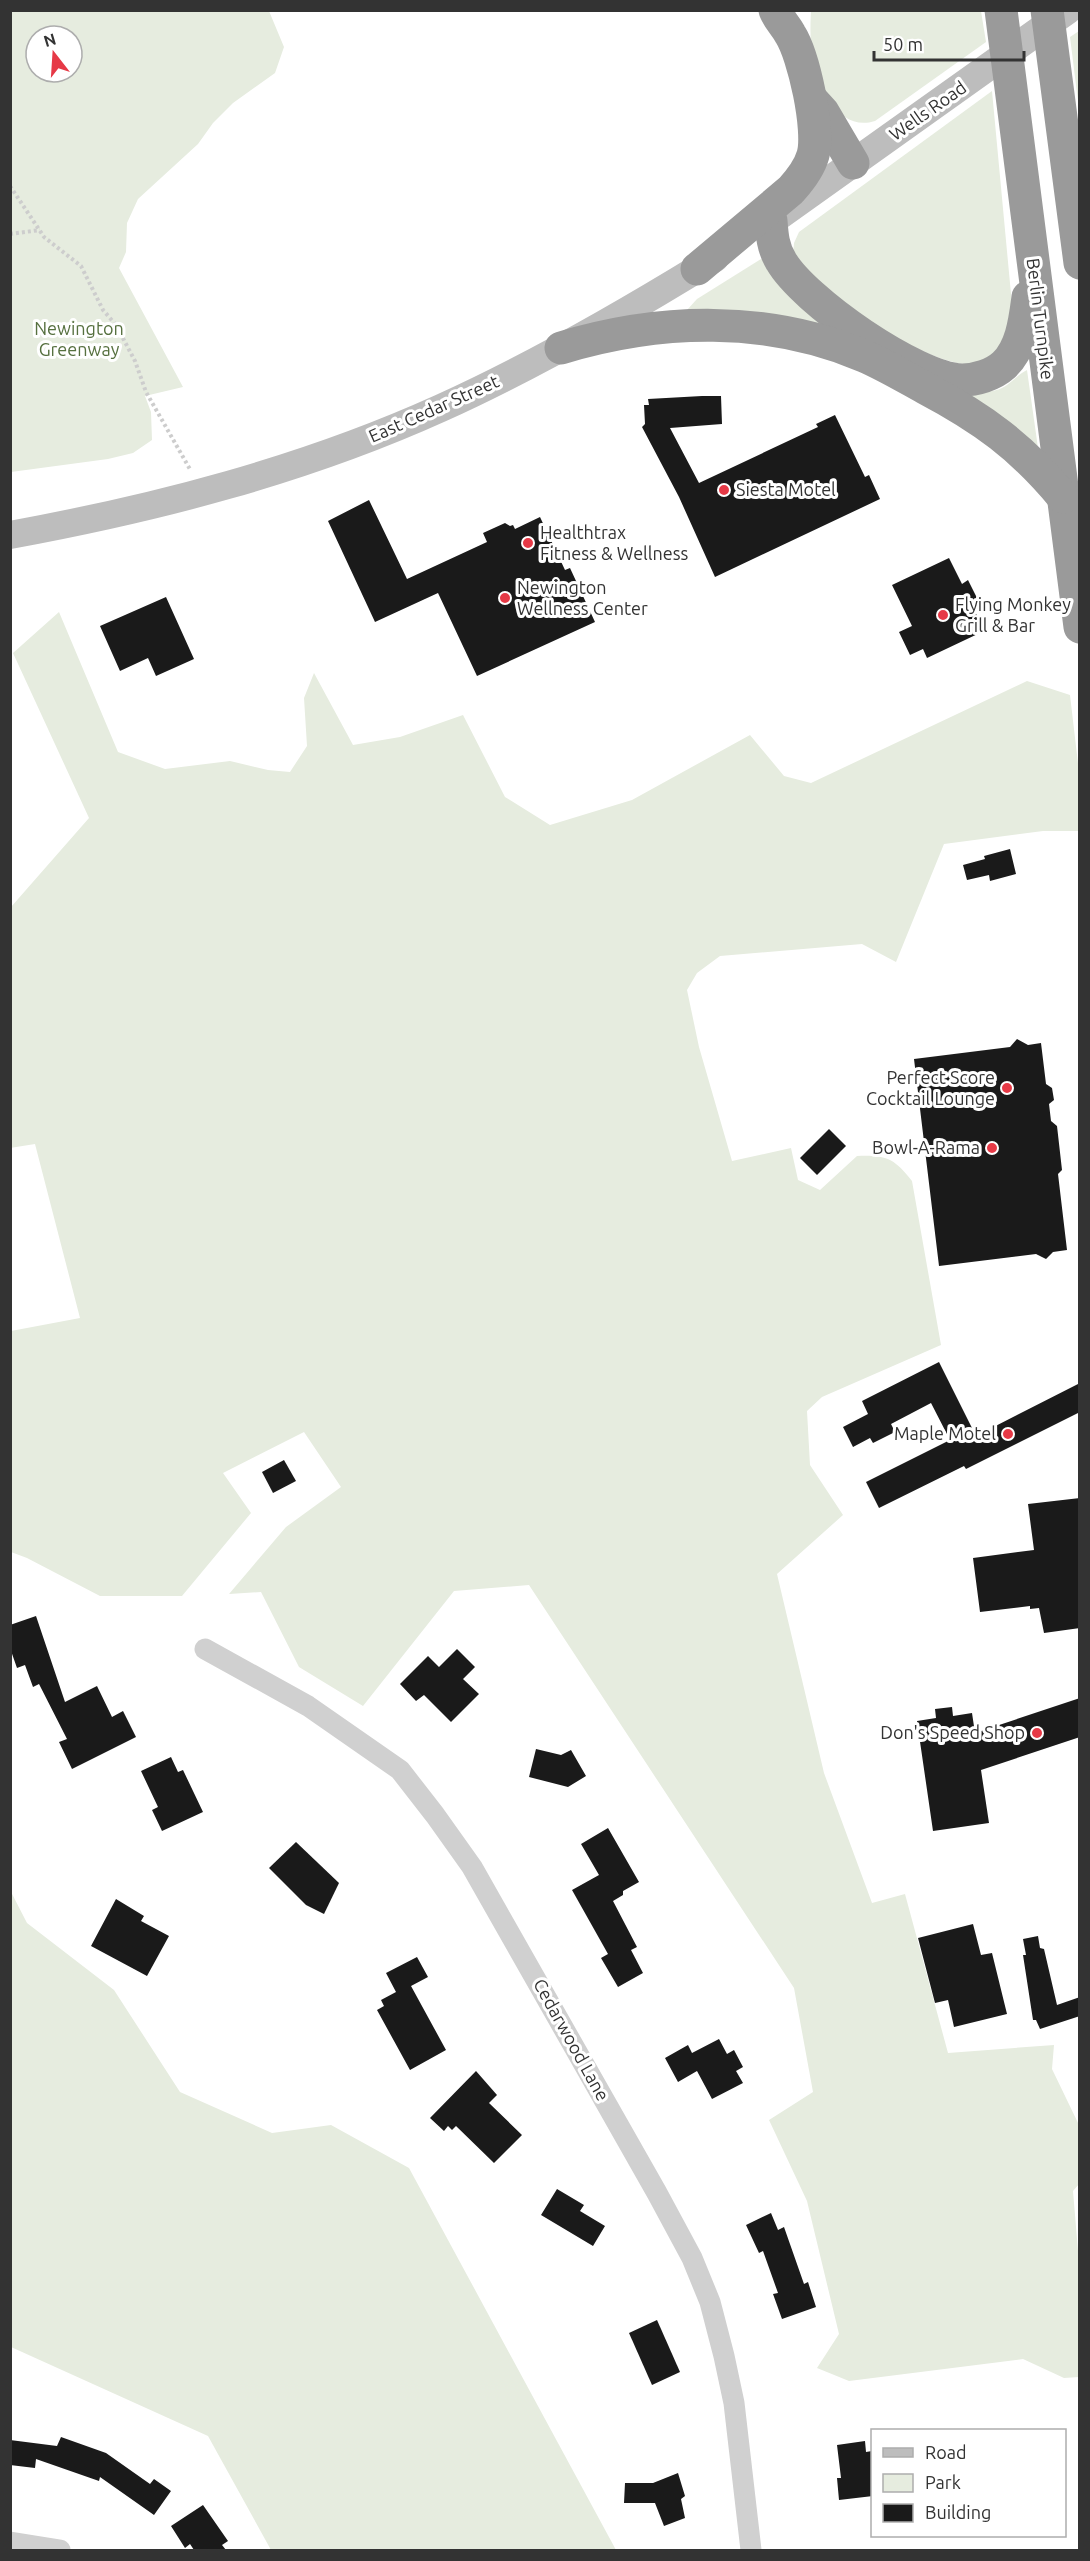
<svg xmlns="http://www.w3.org/2000/svg" width="1090" height="2561" viewBox="0 0 1090 2561" font-family="Ubuntu,sans-serif">
	<style>
		.green { fill: #e6ecdf; fill-rule: evenodd }
		.building { fill: #1a1a1a }
		.lines { fill: none; stroke-linecap: round; stroke-linejoin: round }
		.path { stroke: #cdcdcd; stroke-width: 4; stroke-dasharray: 3 3; stroke-linecap: butt }
		.street { stroke: #d0d0d0; stroke-width: 21 }
		.secondary { stroke: #bdbdbd; stroke-width: 28 }
		.highway { stroke: #9a9a9a; stroke-width: 33 }
		.poi-dot { fill: #e63946; stroke: #fff; stroke-width: 2 }
		.labels { text-anchor: middle; stroke-width: 6; stroke-linejoin: round; paint-order: stroke }
		.street-label { font-size: 18px; fill: #333; stroke: #fff }
		.park-label { font-size: 18px; fill: #56703f; stroke: #fff }
		.poi-label { font-size: 18px; fill: #333; stroke: #fff; text-anchor: start }
	</style>
	<rect width="100%" height="100%" fill="#fff"/>
	<!-- green -->
	<g class="green">
		<path d="M11,10L269,11L284,47L275,73L233,103L213,123L198,144L138,199L127,223L126,252L119,268L183,387L145,396L151,412L152,440L133,453L108,459L11,472ZM36,36H72V72H36Z"/>
		<path d="M811,11H981L986,42L875,121C840,132 821,91 814,62C810,47 810,26 811,11Z"/>
		<path d="M1079,31V109L1070,37Z"/>
		<path d="M992,91L1014,326C1004,340 996,357 979,363C944,374 848,311 819,287C809,278 801,265 793,255L794,243L799,232Z"/>
		<path d="M761,259L767,261L878,350L687,310L697,299Z"/>
		<path d="M1027,370L1038,448L949,387C968,390 990,397 1007,385C1014,380 1019,374 1027,370Z"/>
		<path d="M59,612L118,752L165,769L230,761L268,770L290,772L307,746L304,698L314,673L353,745L400,737L463,715L505,797L550,825L632,800L750,735L784,776L811,783L1027,681L1070,695L1079,772V831H1043L944,844L896,962L862,944L720,956L697,973L687,990L699,1047L732,1161L791,1148L798,1180L820,1190L857,1156C886,1155 894,1158 912,1181L941,1345L822,1397L807,1411L810,1465L843,1515L777,1574L824,1773L872,1903L905,1894L948,2053L1054,2045L1052,2069L1079,2125V2184L1073,2191L1080,2275L1079,2377L1064,2378L1023,2359L849,2381L817,2368L839,2334L807,2201L769,2120L813,2092L794,1988L529,1585L454,1591L363,1706L299,1667L261,1592L229,1594L286,1527L341,1487L304,1432L223,1473L251,1513L182,1596H100L27,1558L11,1552V1331L80,1318L35,1144L10,1148L11,907L89,818L13,653Z"/>
		<path d="M10,1890L27,1923L114,1990L180,2092L272,2133L331,2125L409,2168L616,2550H271L208,2436L11,2347Z"/>
	</g>
	<!-- building -->
	<g class="building">
		<path d="M702,396H721L722,424L670,428L699,483L818,427L816,424L835,415L865,477L869,475L880,499L715,577L679,497L642,427L645,424L644,405H649L648,399Z"/>
		<path d="M369,500L407,579L487,542L483,533L505,523L510,526L513,525L515,529L540,517L565,570L570,568L595,622L477,676L438,593L375,622L328,521Z"/>
		<path d="M949,558L962,584L968,580L979,602L972,605L984,631L927,658L923,649L910,655L899,632L912,626L892,585Z"/>
		<path d="M166,597L194,659L156,676L148,658L120,671L100,626Z"/>
		<path d="M1010,849L1016,874L990,881L989,875L967,880L963,865L985,859L984,856Z"/>
		<path d="M1017,1039L1028,1045L1041,1043L1046,1084L1052,1088L1054,1100L1049,1104L1051,1121L1057,1126L1062,1170L1058,1174L1067,1250L1053,1252L1046,1259L1036,1254L939,1266L914,1059L1010,1047Z"/>
		<path d="M829,1129L846,1146L817,1175L800,1158Z"/>
		<path d="M939,1362L976,1436L1080,1383V1412L966,1469L964,1466L879,1508L866,1482L950,1440L931,1403L891,1424L895,1432L873,1443L870,1438L853,1447L843,1427L868,1414L862,1401Z"/>
		<path d="M284,1460L296,1481L273,1493L262,1472Z"/>
		<path d="M1080,1498V1628L1044,1633L1039,1608L1030,1609V1606L980,1612L973,1558L1034,1550L1028,1504Z"/>
		<path d="M36,1616L65,1702L97,1686L112,1717L123,1711L136,1737L72,1769L59,1742L67,1739L39,1684L33,1687L25,1665L17,1668L10,1648V1625Z"/>
		<path d="M457,1649L475,1667L463,1679L479,1694L451,1722L424,1695L416,1701L400,1684L428,1656L439,1667Z"/>
		<path d="M1080,1698V1737L981,1770L989,1823L933,1831L917,1721L936,1718L935,1709L952,1707L953,1716L972,1713L975,1733Z"/>
		<path d="M536,1749L561,1755L571,1750L586,1776L568,1787L529,1777Z"/>
		<path d="M171,1757L178,1772L183,1770L203,1812L162,1831L152,1810L158,1807L141,1771Z"/>
		<path d="M608,1828L639,1882L623,1891V1895L613,1901L637,1947L631,1950L643,1973L618,1987L601,1958L608,1954L572,1890L599,1875L581,1844Z"/>
		<path d="M296,1842L339,1883L324,1914L306,1905L269,1868Z"/>
		<path d="M116,1899L144,1916L141,1921L169,1936L147,1976L91,1946Z"/>
		<path d="M973,1924L981,1955L992,1953L1007,2014L954,2027L948,2000L935,2003L918,1938Z"/>
		<path d="M1038,1936L1040,1948L1044,1949L1057,2005L1080,1997V2016L1040,2029L1036,2020H1033L1023,1955H1026L1023,1939Z"/>
		<path d="M417,1957L428,1977L411,1986L446,2050L410,2070L377,2010L384,2006L381,2000L396,1992L386,1973Z"/>
		<path d="M719,2039L727,2054L734,2050L743,2067L736,2071L743,2083L712,2099L697,2071L678,2082L665,2058L688,2045L692,2053Z"/>
		<path d="M476,2071L497,2095L489,2103L522,2135L494,2163L456,2126L452,2130L448,2126L444,2131L430,2118Z"/>
		<path d="M557,2189L584,2205L580,2211L605,2226L593,2246L541,2215Z"/>
		<path d="M771,2213L778,2230L784,2227L804,2284L808,2282L816,2307L782,2319L773,2294L778,2293L763,2251L759,2253L746,2225Z"/>
		<path d="M657,2320L680,2372L652,2385L629,2333Z"/>
		<path d="M61,2437L106,2453L150,2484L154,2479L171,2491L154,2515L100,2477L99,2481L36,2459L35,2468L10,2465V2440L57,2446Z"/>
		<path d="M865,2441L866,2452L872,2451L873,2496L839,2500L837,2478H841L837,2445Z"/>
		<path d="M678,2473L685,2496L681,2499L685,2518L664,2526L655,2503H624L625,2483H653Z"/>
		<path d="M203,2505L228,2541L222,2545L226,2550H194L190,2544L185,2548L171,2526Z"/>
	</g>
	<g class="lines">
		<!-- path -->
		<g class="path">
			<path d="M10,186L44,237L81,266L103,310L116,325L135,361L146,392L191,471"/>
			<path d="M10,234L40,230"/>
		</g>
		<!-- street -->
		<g class="street">
			<path d="M205,1649L308,1706L400,1770L435,1815L472,1867L657,2193L692,2258L710,2302L724,2356L734,2403L751,2550"/>
			<path d="M10,2542L60,2550"/>
		</g>
		<!-- secondary -->
		<g class="secondary">
			<path d="M779,216L1068,10"/>
			<path d="M10,535C157,508 304,470 441,408C536,365 626,313 715,258"/>
		</g>
		<!-- highway -->
		<g class="highway">
			<path d="M1001,10L1080,627"/>
			<path d="M1047,10L1080,263"/>
			<path d="M813,101L823,112L853,163"/>
			<path d="M771,221C772,235 773,248 781,261C803,300 916,379 962,380C976,380 993,375 1004,365C1022,348 1025,320 1028,297"/>
			<path d="M697,269L791,190C800,180 809,169 813,155C820,130 804,56 790,34C785,25 779,20 775,10"/>
			<path d="M561,348C660,318 767,315 864,356C885,365 905,377 925,388C982,418 1022,447 1063,497"/>
		</g>
	</g>
	<!-- markers -->
	<g class="poi-dot">
		<circle cx="724" cy="490" r="6"/>
		<circle cx="528" cy="543" r="6"/>
		<circle cx="505" cy="598" r="6"/>
		<circle cx="943" cy="615" r="6"/>
		<circle cx="1007" cy="1088" r="6"/>
		<circle cx="992" cy="1148" r="6"/>
		<circle cx="1008" cy="1434" r="6"/>
		<circle cx="1037" cy="1733" r="6"/>
	</g>
	<g class="labels">
		<!-- street labels -->
		<g class="street-label">
			<text transform="translate(928 111) rotate(-35)" y="6">Wells Road</text>
			<text transform="translate(1040 319) rotate(83)" y="6">Berlin Turnpike</text>
			<text transform="translate(434 409) rotate(-24)" y="6">East Cedar Street</text>
			<text transform="translate(571 2040) rotate(61)" y="6">Cedarwood Lane</text>
		</g>
		<!-- park labels -->
		<g class="park-label">
			<text x="79" y="335">Newington<tspan x="79" dy="21">Greenway</tspan></text>
		</g>
		<!-- poi labels -->
		<g class="poi-label">
			<text x="736" y="496">Siesta Motel</text>
			<text x="540" y="539">Healthtrax<tspan x="540" dy="21">Fitness &amp; Wellness</tspan></text>
			<text x="517" y="594">Newington<tspan x="517" dy="21">Wellness Center</tspan></text>
			<text x="955" y="611">Flying Monkey<tspan x="955" dy="21">Grill &amp; Bar</tspan></text>
			<text x="995" y="1084" text-anchor="end">Perfect Score<tspan x="995" dy="21">Cocktail Lounge</tspan></text>
			<text x="980" y="1154" text-anchor="end">Bowl-A-Rama</text>
			<text x="996" y="1440" text-anchor="end">Maple Motel</text>
			<text x="1025" y="1739" text-anchor="end">Don's Speed Shop</text>
		</g>
	</g>
	<!-- border -->
	<rect width="1090" height="2561" fill="none" stroke="#333333" stroke-width="24"/>
	<!-- legend -->
	<rect x="871" y="2429" width="195" height="108" fill="#ffffff" stroke="#adadad" stroke-width="1.5"/>
	<rect x="883" y="2448" width="30" height="9" fill="#bdbdbd" stroke="#adadad" stroke-width="1.5"/>
	<text x="925" y="2459" font-size="18" fill="#333333">Road</text>
	<rect x="883" y="2474" width="30" height="18" fill="#e6ecdf" stroke="#adadad" stroke-width="1.5"/>
	<text x="925" y="2489" font-size="18" fill="#333333">Park</text>
	<rect x="883" y="2504" width="30" height="18" fill="#1a1a1a" stroke="#adadad" stroke-width="1.5"/>
	<text x="925" y="2519" font-size="18" fill="#333333">Building</text>
	<!-- north arrow -->
	<g transform="translate(54 54) rotate(343)"><circle r="28" fill="#ffffff" stroke="#adadad" stroke-width="1.5"/>
	<path d="M0-4.5L10 22L0 15L-10 22Z" fill="#e63946"/>
	<text y="-9" font-size="16" font-weight="bold" text-anchor="middle" fill="#333333">N</text>
	</g>
	<!-- scale -->
	<path d="M874 51v9h150v-9" fill="none" stroke="#333333" stroke-width="3"/>
	<text x="883" y="51" font-size="18" fill="#333333" stroke="#ffffff" stroke-width="4.5" paint-order="stroke">50 m</text>
</svg>
